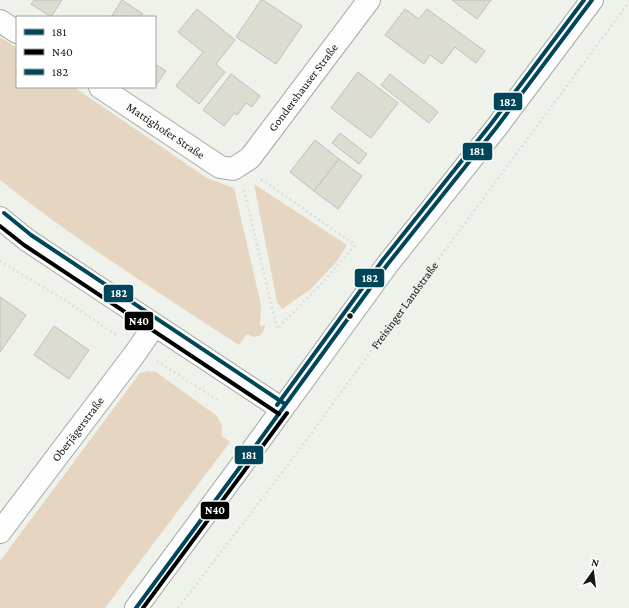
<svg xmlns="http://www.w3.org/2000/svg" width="629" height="608" viewBox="0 0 629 608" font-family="'Crimson Pro',serif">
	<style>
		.green { fill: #e6d6c1 }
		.building { fill: #dcdcd0; stroke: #bfc0bb }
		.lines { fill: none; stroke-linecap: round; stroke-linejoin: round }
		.street-casing { stroke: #a6a9a4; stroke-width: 24 }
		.secondary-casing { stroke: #a6a9a4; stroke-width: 24 }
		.path { stroke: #dcdedb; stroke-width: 2.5; stroke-dasharray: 2 3; stroke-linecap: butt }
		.street { stroke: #fcfdfc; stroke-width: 22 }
		.secondary { stroke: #fcfdfc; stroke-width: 22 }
		.bus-1-casing { stroke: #fff; stroke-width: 7 }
		.bus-2-casing { stroke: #fff; stroke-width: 7 }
		.bus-3-casing { stroke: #fff; stroke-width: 7 }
		.bus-1 { stroke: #00465a; stroke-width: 4 }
		.bus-2 { stroke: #000; stroke-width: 4 }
		.bus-3 { stroke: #00465a; stroke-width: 4 }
		.bus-dot { fill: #141712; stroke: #fff; stroke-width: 1.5 }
		.labels { text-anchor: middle; stroke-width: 3; stroke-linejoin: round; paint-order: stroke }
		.street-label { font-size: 12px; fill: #141712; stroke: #fff }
		.line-badge { stroke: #fff; stroke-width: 1.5 }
		.badge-label { font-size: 11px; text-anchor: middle; font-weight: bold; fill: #fff }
	</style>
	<rect width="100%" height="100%" fill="#eef2eb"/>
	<!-- green -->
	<g class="green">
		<path d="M0,37L17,48V87H74L207,178L234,188L261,305L260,326L266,325L263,332L259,336L253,337L247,334L239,345C158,292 76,241 0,180Z"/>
		<path d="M254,184L347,245L337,261L311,289L282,309L277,302Z"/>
		<path d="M148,371L156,372L217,416L222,426V436L230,442L105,608H0V561L140,373Z"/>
	</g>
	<!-- building -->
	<g class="building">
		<path d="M34,0H62L51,17L31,4Z"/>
		<path d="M122,0L143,14L141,17H111Z"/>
		<path d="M261,0H263L302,26L276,64L236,37Z"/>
		<path d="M452,0H491L477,19Z"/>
		<path d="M197,9L235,40L216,64L225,72L199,104L176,86L203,52L178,32Z"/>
		<path d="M405,9L419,19L427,9L485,51L476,63L455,47L442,64L430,55L424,64L385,35Z"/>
		<path d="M155,64L166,71L154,88L152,87H155Z"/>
		<path d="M358,72L398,103L371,138L331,108Z"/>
		<path d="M231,74L260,96L252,107L246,103L237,115L234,113L224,126L203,110Z"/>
		<path d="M390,74L438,112L429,123L381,85Z"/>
		<path d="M340,133L367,154L359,164L332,143Z"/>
		<path d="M315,140L339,159L314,191L290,172Z"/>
		<path d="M339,159L362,176L338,209L314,191Z"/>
		<path d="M0,297L26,315L0,352Z"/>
		<path d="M54,326L89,350L69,379L34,355Z"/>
	</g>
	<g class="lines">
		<defs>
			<g id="street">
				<path d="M0,21L17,32"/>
				<path id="s2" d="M100,87L220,167L233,169L250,158L369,0"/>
				<path id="s3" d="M0,532L134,355L154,326"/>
			</g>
			<g id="secondary">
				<path d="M0,218L27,240L105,292L282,409"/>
				<path d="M136,608L243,463L387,265L496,128L592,0"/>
			</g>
		</defs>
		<!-- street casing -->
		<use href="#street" class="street-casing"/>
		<!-- secondary casing -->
		<use href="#secondary" class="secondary-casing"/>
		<!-- path -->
		<g class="path">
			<path d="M261,179L355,245L322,283L277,329"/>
			<path d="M244,190L277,329"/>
			<path d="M0,261L66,301L118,336"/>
			<path d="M157,361L219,401"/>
			<path id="s1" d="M178,608L297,453L428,273L629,2"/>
		</g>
		<!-- street -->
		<use href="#street" class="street"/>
		<!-- secondary -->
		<use href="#secondary" class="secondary"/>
		<defs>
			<path id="bus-1" d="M136,608L243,463L387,265L496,128L592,0"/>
			<g id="bus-2">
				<path d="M0,226L24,245L279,414"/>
				<path d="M143,608L287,413"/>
			</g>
			<g id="bus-3">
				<path d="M4,213L31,235L285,404"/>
				<path d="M277,405L382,261L491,124L584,0"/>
			</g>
		</defs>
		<!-- bus-1 casing -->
		<use href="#bus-1" class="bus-1-casing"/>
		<!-- bus-2 casing -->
		<use href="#bus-2" class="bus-2-casing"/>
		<!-- bus-3 casing -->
		<use href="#bus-3" class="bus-3-casing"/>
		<!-- bus-1 -->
		<use href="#bus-1" class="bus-1"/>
		<!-- bus-2 -->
		<use href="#bus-2" class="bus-2"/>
		<!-- bus-3 -->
		<use href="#bus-3" class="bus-3"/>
	</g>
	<!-- markers -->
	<circle class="bus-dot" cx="350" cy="316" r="3.5"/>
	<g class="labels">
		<!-- street labels -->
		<g class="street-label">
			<text dy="4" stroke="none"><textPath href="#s2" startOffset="266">Gondershauser Straße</textPath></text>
			<text dy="4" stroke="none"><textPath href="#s2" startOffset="79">Mattighofer Straße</textPath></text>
			<text dy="4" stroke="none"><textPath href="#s1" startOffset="378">Freisinger Landstraße</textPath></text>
			<text dy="4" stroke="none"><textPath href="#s3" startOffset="129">Oberjägerstraße</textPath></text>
		</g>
	</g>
	<g class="line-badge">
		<rect x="493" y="92" width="30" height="19" rx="4" fill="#00465a"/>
		<rect x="462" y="142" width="31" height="19" rx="4" fill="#00465a"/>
		<rect x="354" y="268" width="31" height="20" rx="4" fill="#00465a"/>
		<rect x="103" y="284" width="31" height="19" rx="4" fill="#00465a"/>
		<rect x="124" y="311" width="30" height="20" rx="4" fill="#000"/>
		<rect x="234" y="445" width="30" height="20" rx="4" fill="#00465a"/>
		<rect x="200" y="501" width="30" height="19" rx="4" fill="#000"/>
	</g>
	<g class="badge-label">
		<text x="508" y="106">182</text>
		<text x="477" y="155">181</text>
		<text x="370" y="282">182</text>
		<text x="119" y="297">182</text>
		<text x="139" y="325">N40</text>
		<text x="249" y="459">181</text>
		<text x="215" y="514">N40</text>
	</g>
	<!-- legend -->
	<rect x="16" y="16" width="140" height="72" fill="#ffffff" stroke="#a1a2a0"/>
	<rect x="24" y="29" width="20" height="6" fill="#00465a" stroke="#a1a2a0"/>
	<text x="52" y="36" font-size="12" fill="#141712">181</text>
	<rect x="24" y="49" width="20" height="6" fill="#000000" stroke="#a1a2a0"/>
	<text x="52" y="56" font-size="12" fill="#141712">N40</text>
	<rect x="24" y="69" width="20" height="6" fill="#00465a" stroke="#a1a2a0"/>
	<text x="52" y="76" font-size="12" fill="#141712">182</text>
	<!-- north arrow -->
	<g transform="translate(593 572) rotate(14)" stroke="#ffffff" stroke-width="3" paint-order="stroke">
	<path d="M0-3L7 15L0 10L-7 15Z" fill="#141712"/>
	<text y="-6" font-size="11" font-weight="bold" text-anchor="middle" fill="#141712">N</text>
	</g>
</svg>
